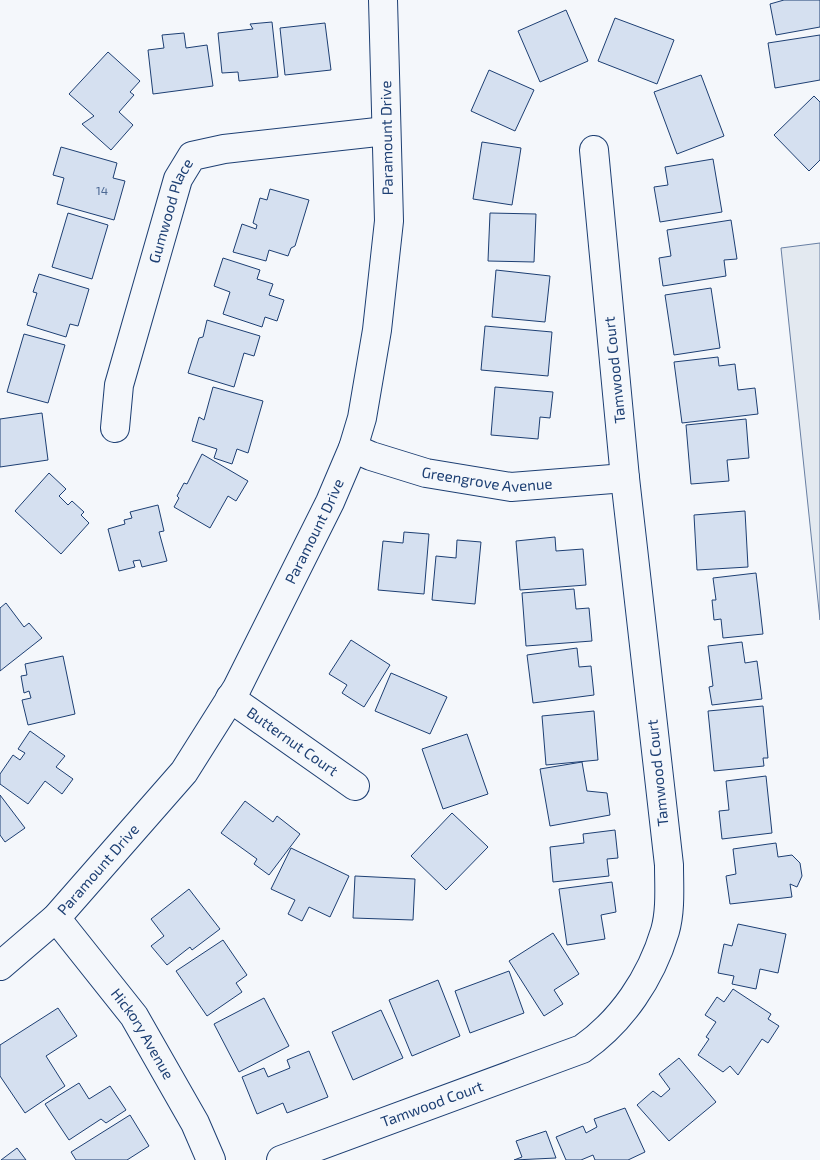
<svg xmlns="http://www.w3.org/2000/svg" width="820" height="1160" viewBox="0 0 820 1160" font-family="'Exo 2',sans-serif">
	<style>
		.green { fill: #e3e9f0; stroke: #687fa3 }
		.building { fill: #d5e0f0; stroke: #1d3f73 }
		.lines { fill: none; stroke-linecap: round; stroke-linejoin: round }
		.minor-casing { stroke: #1d3f73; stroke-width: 30 }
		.minor { stroke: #f4f7fb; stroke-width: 28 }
		.labels { text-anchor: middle; stroke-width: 4; stroke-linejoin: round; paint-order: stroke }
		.number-label { font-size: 12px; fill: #4b6792 }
		.street-label { font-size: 15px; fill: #1d3f73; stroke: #f4f7fb }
	</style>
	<rect width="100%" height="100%" fill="#f4f7fb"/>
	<!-- green -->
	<path class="green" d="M820,243V620L781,248Z"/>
	<!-- building -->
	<g class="building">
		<path d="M784,0H820V27L776,35L770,4Z"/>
		<path d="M566,10L588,61L540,82L518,31Z"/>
		<path d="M615,18L674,40L657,84L598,61Z"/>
		<path d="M272,22L278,77L239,81L238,72L222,73L218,33L253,29L250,24Z"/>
		<path d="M325,23L331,70L285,75L280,28Z"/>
		<path d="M184,33L186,48L207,45L213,86L153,94L148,50L164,48L162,35Z"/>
		<path d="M820,35V80L775,88L768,43Z"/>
		<path d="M108,52L140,81L130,92L134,95L119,112L133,125L111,150L82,124L94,116L69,94Z"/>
		<path d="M489,70L534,90L515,131L471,111Z"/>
		<path d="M701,75L724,136L677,154L654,92Z"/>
		<path d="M814,96L820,102V160L809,171L774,135Z"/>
		<path d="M482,142L521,148L512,205L473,199Z"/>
		<path d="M61,147L117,163L113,178L125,181L114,220L57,204L64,178L53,175Z"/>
		<path d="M713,159L722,212L660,222L654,187L668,185L665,167Z"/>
		<path d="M270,189L309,200L295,246L291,248L288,256L269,250L266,261L233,252L242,224L256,229L257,225L253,223L260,198L267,200Z"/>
		<path d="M68,213L108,225L92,279L52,267Z"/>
		<path d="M490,213L536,214L534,262L488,261Z"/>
		<path d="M731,220L737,259L724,260L726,276L663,286L659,258L671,256L667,230Z"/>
		<path d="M223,258L260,270L257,279L273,284L269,295L284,300L277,321L265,317L262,327L223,314L230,292L214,286Z"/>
		<path d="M496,270L550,276L545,322L492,317Z"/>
		<path d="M39,274L89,289L78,326L70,324L66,337L27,325L37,293L33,292Z"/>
		<path d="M711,288L720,348L674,355L665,295Z"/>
		<path d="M207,320L260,336L254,356L244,353L234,387L188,373L199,338L203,337Z"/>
		<path d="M485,326L552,332L548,376L481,370Z"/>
		<path d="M24,334L65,345L48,403L7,392Z"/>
		<path d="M718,357L719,366L735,364L738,390L755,388L758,414L682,423L674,362Z"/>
		<path d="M213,387L263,401L248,453L237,449L232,464L214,458L217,449L192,441L199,417L204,420Z"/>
		<path d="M495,387L553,392L550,418L540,417L538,439L491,435Z"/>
		<path d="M42,413L48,460L0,467V419Z"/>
		<path d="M746,419L749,458L727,460L729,481L691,484L686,425Z"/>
		<path d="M202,454L248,481L236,501L228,496L210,528L174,507L179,498L177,496L184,483L187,484Z"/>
		<path d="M49,473L66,489L59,496L68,505L72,501L84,512L81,515L89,523L61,554L15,511Z"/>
		<path d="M158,505L164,531L159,532L167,561L142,567L140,560L133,561L135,567L119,571L108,529L125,524L124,520L132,518L130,512Z"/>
		<path d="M745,511L748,567L697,570L694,515Z"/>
		<path d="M404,532L429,534L424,594L378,590L383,541L403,543Z"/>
		<path d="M555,537L556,551L583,549L586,585L520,590L516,541Z"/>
		<path d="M457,540L481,542L475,604L432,600L436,556L456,558Z"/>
		<path d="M756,573L763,634L723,638L721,619L714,620L712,600H716L713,578Z"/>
		<path d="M574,589L576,609L589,608L592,641L526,646L522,593Z"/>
		<path d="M6,603L24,627L29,623L42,638L0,671V608Z"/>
		<path d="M351,640L390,665L364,707L342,693L347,685L329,674Z"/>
		<path d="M742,642L745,663L757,661L762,699L712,705L709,687L713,686L708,646Z"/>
		<path d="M577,648L579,667L591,666L594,695L533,703L527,655Z"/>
		<path d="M63,656L75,714L28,725L22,700L31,698L29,691L24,693L21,676L27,675L25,664Z"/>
		<path d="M391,673L447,697L430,734L375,711Z"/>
		<path d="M763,706L768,758H763L764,766L714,771L708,711Z"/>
		<path d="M594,711L598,760L546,765L542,716Z"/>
		<path d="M30,731L65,756L56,767L73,779L62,794L45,781L28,804L0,784V774L13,755L20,760L25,753L18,749Z"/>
		<path d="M467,734L488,794L443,809L422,749Z"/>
		<path d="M582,762L587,791L607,793L610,815L550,826L540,769Z"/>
		<path d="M766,776L772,833L722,839L719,811L729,810L726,781Z"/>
		<path d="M0,795L25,828L5,842L0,835Z"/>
		<path d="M245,801L273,822L277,816L300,834L269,875L254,864L257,859L221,833Z"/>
		<path d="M452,813L488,847L446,890L411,856Z"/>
		<path d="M615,830L618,858L607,859L609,876L553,882L550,847L584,843L583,834Z"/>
		<path d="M776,843L778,857L792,855L800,863L802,876L797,887L790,884L792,897L730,904L726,876L736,874L733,849Z"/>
		<path d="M291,848L349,876L330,917L309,907L302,921L288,914L295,900L271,889Z"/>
		<path d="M355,876L415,879L413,920L353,918Z"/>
		<path d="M612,882L616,912L601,915L605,939L567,945L559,889Z"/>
		<path d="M189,889L220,929L192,950L190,947L167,965L151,946L164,936L151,919Z"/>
		<path d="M738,924L786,934L778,973L760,969L756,989L732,984L734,976L718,973L724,944L732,946Z"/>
		<path d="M553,933L579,974L554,990L563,1004L544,1016L509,961Z"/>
		<path d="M223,940L247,975L236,983L242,992L207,1016L176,971Z"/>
		<path d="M509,971L524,1013L470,1033L455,991Z"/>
		<path d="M438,980L460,1036L412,1056L389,1000Z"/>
		<path d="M733,989L771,1014L768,1019L779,1026L768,1043L762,1039L738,1075L730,1066L723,1072L698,1055L709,1039L706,1037L716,1022L705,1015L717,997L724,1002Z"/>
		<path d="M264,998L289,1046L239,1072L214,1024Z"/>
		<path d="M58,1008L77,1036L46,1056L65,1086L25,1113L0,1076V1045Z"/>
		<path d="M381,1010L403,1058L353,1080L332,1032Z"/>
		<path d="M309,1051L328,1097L287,1113L283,1103L257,1114L242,1077L264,1068L268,1077L290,1068L287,1060Z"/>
		<path d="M679,1058L716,1102L669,1141L637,1105L653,1091L661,1097L670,1089L659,1074Z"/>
		<path d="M79,1083L89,1099L110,1086L126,1110L106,1123L101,1119L69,1140L45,1104Z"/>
		<path d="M625,1108L645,1152L628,1160H595L593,1155L581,1160H566L556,1137L583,1126L586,1133L597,1127L594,1119Z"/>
		<path d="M130,1115L149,1146L127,1160H76L71,1152Z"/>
		<path d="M546,1131L556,1158L514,1160L522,1157L516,1141Z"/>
		<path d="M17,1148L26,1160H1Z"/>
	</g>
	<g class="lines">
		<defs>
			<g id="minor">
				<path id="s1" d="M115,428L119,385L178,179L192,156L224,149L386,131"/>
				<path id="s2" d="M353,448L371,456L426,473L511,487L625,478"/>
				<path id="s3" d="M230,698L355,786"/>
				<path id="s4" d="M56,918L134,1016L195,1123L211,1160"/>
				<path id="s5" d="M0,966L56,918L184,772L237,688L330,502L353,448L362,418L377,330L389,221L383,0"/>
				<path id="s6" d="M281,1160L582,1049C622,1021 651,978 665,931C671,910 669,886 669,865L625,478L594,150"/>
			</g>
		</defs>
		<!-- minor casing -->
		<use href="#minor" class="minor-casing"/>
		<!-- minor -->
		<use href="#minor" class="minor"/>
	</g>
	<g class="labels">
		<!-- number labels -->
		<g class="number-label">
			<text x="102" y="195">14</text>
		</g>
		<!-- street labels -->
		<g class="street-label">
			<text transform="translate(387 138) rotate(-91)" y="5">Paramount Drive</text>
			<text dy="5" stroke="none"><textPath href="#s1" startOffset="225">Gumwood Place</textPath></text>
			<text transform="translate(615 370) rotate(-96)" y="5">Tamwood Court</text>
			<text dy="5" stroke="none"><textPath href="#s2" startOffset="139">Greengrove Avenue</textPath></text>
			<text dy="5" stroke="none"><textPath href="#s5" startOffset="542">Paramount Drive</textPath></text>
			<text dy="5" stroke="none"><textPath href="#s3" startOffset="76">Butternut Court</textPath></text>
			<text transform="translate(658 773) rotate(-96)" y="5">Tamwood Court</text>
			<text dy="5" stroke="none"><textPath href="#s5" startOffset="138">Paramount Drive</textPath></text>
			<text dy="5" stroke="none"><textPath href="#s4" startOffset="145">Hickory Avenue</textPath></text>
			<text dy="5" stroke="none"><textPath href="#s6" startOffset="161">Tamwood Court</textPath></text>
		</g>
	</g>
</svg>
